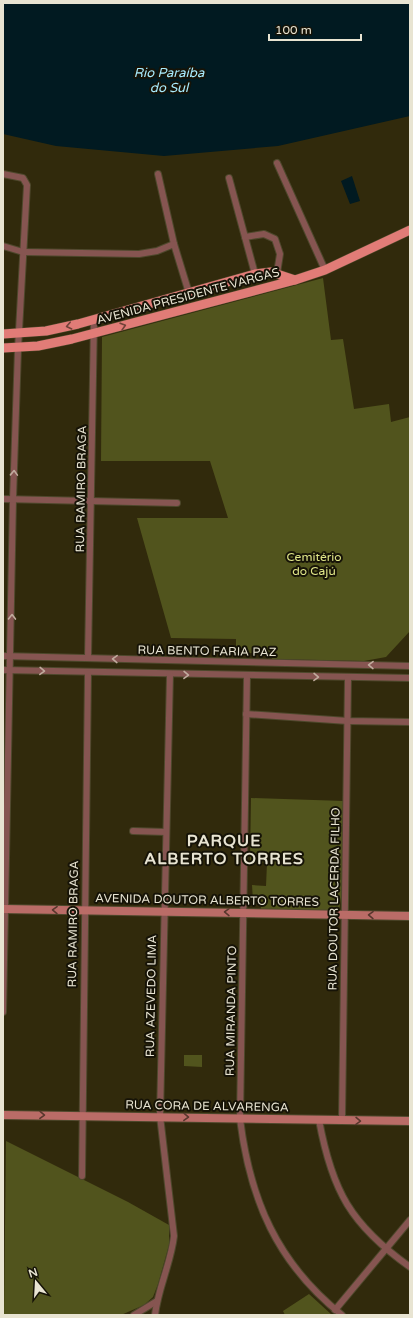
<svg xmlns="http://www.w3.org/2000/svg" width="413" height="1318" viewBox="0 0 413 1318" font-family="'Varela Round',sans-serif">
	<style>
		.green { fill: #51541d }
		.water { fill: #011a21 }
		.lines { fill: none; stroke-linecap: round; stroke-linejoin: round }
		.street-casing { stroke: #4e482c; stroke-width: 8 }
		.secondary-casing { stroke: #4e482c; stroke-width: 10 }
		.primary-casing { stroke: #4e482c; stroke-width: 10 }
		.street { stroke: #865551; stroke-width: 6 }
		.secondary { stroke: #ba6c67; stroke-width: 8 }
		.primary { stroke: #e17c77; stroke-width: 9 }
		.oneway { stroke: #714239 }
		.oneway2 { stroke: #c1ab9e }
		.oneway3 { stroke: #58372d }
		.labels { text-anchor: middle; stroke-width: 4; stroke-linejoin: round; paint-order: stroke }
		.street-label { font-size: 12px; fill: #e8e4d2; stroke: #161307 }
		.park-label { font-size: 12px; fill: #e1e789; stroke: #161307 }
		.water-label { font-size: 13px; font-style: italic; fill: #a9ecfe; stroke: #161307 }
		.district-label { font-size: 16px; font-weight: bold; letter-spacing: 1px; fill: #e8e4d2; stroke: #161307 }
	</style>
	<rect width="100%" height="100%" fill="#312a0c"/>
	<!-- green -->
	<g class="green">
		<path d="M323,278L331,340L343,339L354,409L389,404L391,422L410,417V631L386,657L364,661L272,659L271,653H236V639L171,638L137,518H228L210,461H101L102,337Z"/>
		<path d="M251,798L344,801L342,891L339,911H284L261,909L260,901H253L252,885L266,886L267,863L250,861Z"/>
		<path d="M184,1055H202V1067L184,1066Z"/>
		<path d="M6,1141L128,1202L169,1225V1245L158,1284L153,1297L144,1305L121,1315H4Z"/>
		<path d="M309,1294L332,1315H285L283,1311Z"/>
	</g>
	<!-- water -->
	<g class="water">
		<path d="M3,3H410V116L278,146L164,156L56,146L3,134Z"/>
		<path d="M352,176L360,201L350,204L341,181Z"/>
	</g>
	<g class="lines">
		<defs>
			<g id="street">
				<path d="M277,163L325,270"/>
				<path d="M3,174L23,178L27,185L18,349L13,499L3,1012"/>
				<path d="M158,174L174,244L189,293"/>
				<path d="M229,178L255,274"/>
				<path d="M245,237L264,234L275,239L280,254L277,273"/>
				<path d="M3,246L23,252L139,254L157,251L174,244"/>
				<path d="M3,499L177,503"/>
				<path d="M3,656L410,666"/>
				<path d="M88,658L94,320"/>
				<path d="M3,670L410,678"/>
				<path d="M247,676L240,1119C250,1200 277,1263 342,1315"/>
				<path d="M246,714L348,721L410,722"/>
				<path d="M133,831L166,832"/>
				<path d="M319,1120C332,1191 351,1225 410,1267"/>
				<path d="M342,1120L348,678"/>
				<path d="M82,1176L88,673"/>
				<path d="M335,1310L410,1220"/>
				<path d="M134,1315L157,1301"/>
				<path d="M155,1315C158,1288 171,1263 174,1236L160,1116L170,674"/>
			</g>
			<g id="secondary">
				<path d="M3,909L410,916"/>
				<path d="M3,1115L410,1121"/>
			</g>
			<g id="primary">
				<path d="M3,334L46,331L78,324L255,274L271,272L295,280"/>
				<path d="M3,348L38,346L72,339L295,280L325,270L410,230"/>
			</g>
		</defs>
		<!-- street casing -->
		<use href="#street" class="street-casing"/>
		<!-- secondary casing -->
		<use href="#secondary" class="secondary-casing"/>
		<!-- primary casing -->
		<use href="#primary" class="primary-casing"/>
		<!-- street -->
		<use href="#street" class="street"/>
		<!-- secondary -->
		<use href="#secondary" class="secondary"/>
		<!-- primary -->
		<use href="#primary" class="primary"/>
	</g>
	<!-- one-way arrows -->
	<defs><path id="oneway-chevron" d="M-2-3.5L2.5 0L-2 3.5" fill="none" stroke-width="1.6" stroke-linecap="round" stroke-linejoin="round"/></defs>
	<g class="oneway">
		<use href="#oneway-chevron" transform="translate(69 326) rotate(167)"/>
		<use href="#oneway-chevron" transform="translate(123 326) rotate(-16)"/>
	</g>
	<g class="oneway2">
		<use href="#oneway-chevron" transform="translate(14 473) rotate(-88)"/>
		<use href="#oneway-chevron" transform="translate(12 617) rotate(-89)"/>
		<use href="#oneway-chevron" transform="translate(115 659) rotate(-178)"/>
		<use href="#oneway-chevron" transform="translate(371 665) rotate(-179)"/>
		<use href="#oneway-chevron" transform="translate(42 671) rotate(2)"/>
		<use href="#oneway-chevron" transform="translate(186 675) rotate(1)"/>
		<use href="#oneway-chevron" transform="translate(316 677) rotate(1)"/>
	</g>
	<g class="oneway3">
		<use href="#oneway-chevron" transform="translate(55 910) rotate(-179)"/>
		<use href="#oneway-chevron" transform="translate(227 912) rotate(-179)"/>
		<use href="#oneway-chevron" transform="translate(371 915) rotate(-179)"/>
		<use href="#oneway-chevron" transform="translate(42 1115) rotate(1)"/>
		<use href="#oneway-chevron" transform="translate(186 1117) rotate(2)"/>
		<use href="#oneway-chevron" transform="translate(358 1121) rotate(1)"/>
	</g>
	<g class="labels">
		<!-- street labels -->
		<g class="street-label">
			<text transform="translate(188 296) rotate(-15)" y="4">AVENIDA PRESIDENTE VARGAS</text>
			<text transform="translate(81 489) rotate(-89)" y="4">RUA RAMIRO BRAGA</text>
			<text transform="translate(207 651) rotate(1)" y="4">RUA BENTO FARIA PAZ</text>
			<text transform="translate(334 899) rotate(-89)" y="4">RUA DOUTOR LACERDA FILHO</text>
			<text transform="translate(207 900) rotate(1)" y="4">AVENIDA DOUTOR ALBERTO TORRES</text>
			<text transform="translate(73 924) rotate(-89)" y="4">RUA RAMIRO BRAGA</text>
			<text transform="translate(151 996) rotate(-89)" y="4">RUA AZEVEDO LIMA</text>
			<text transform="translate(231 1011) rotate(-89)" y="4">RUA MIRANDA PINTO</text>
			<text transform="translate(207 1106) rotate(1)" y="4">RUA CORA DE ALVARENGA</text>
		</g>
		<!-- park labels -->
		<g class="park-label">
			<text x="314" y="561">Cemitério<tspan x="314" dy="14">do Cajú</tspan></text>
		</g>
		<!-- water labels -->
		<g class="water-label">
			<text x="169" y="77">Rio Paraíba<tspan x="169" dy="15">do Sul</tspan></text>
		</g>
		<!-- district labels -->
		<g class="district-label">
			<text x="224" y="846">PARQUE<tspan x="224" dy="18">ALBERTO TORRES</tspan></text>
		</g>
	</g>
	<!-- border -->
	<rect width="413" height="1318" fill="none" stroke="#e8e4d2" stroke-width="8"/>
	<!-- north arrow -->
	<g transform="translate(36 1282) rotate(342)" stroke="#161307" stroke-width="3" paint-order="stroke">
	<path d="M0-3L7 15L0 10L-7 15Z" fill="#e8e4d2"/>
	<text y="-6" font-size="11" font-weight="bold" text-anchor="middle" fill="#e8e4d2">N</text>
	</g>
	<!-- scale -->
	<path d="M269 34v6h92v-6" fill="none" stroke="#e8e4d2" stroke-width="2"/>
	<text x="275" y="34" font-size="12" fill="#e8e4d2" stroke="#161307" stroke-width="3" paint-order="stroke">100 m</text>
</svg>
